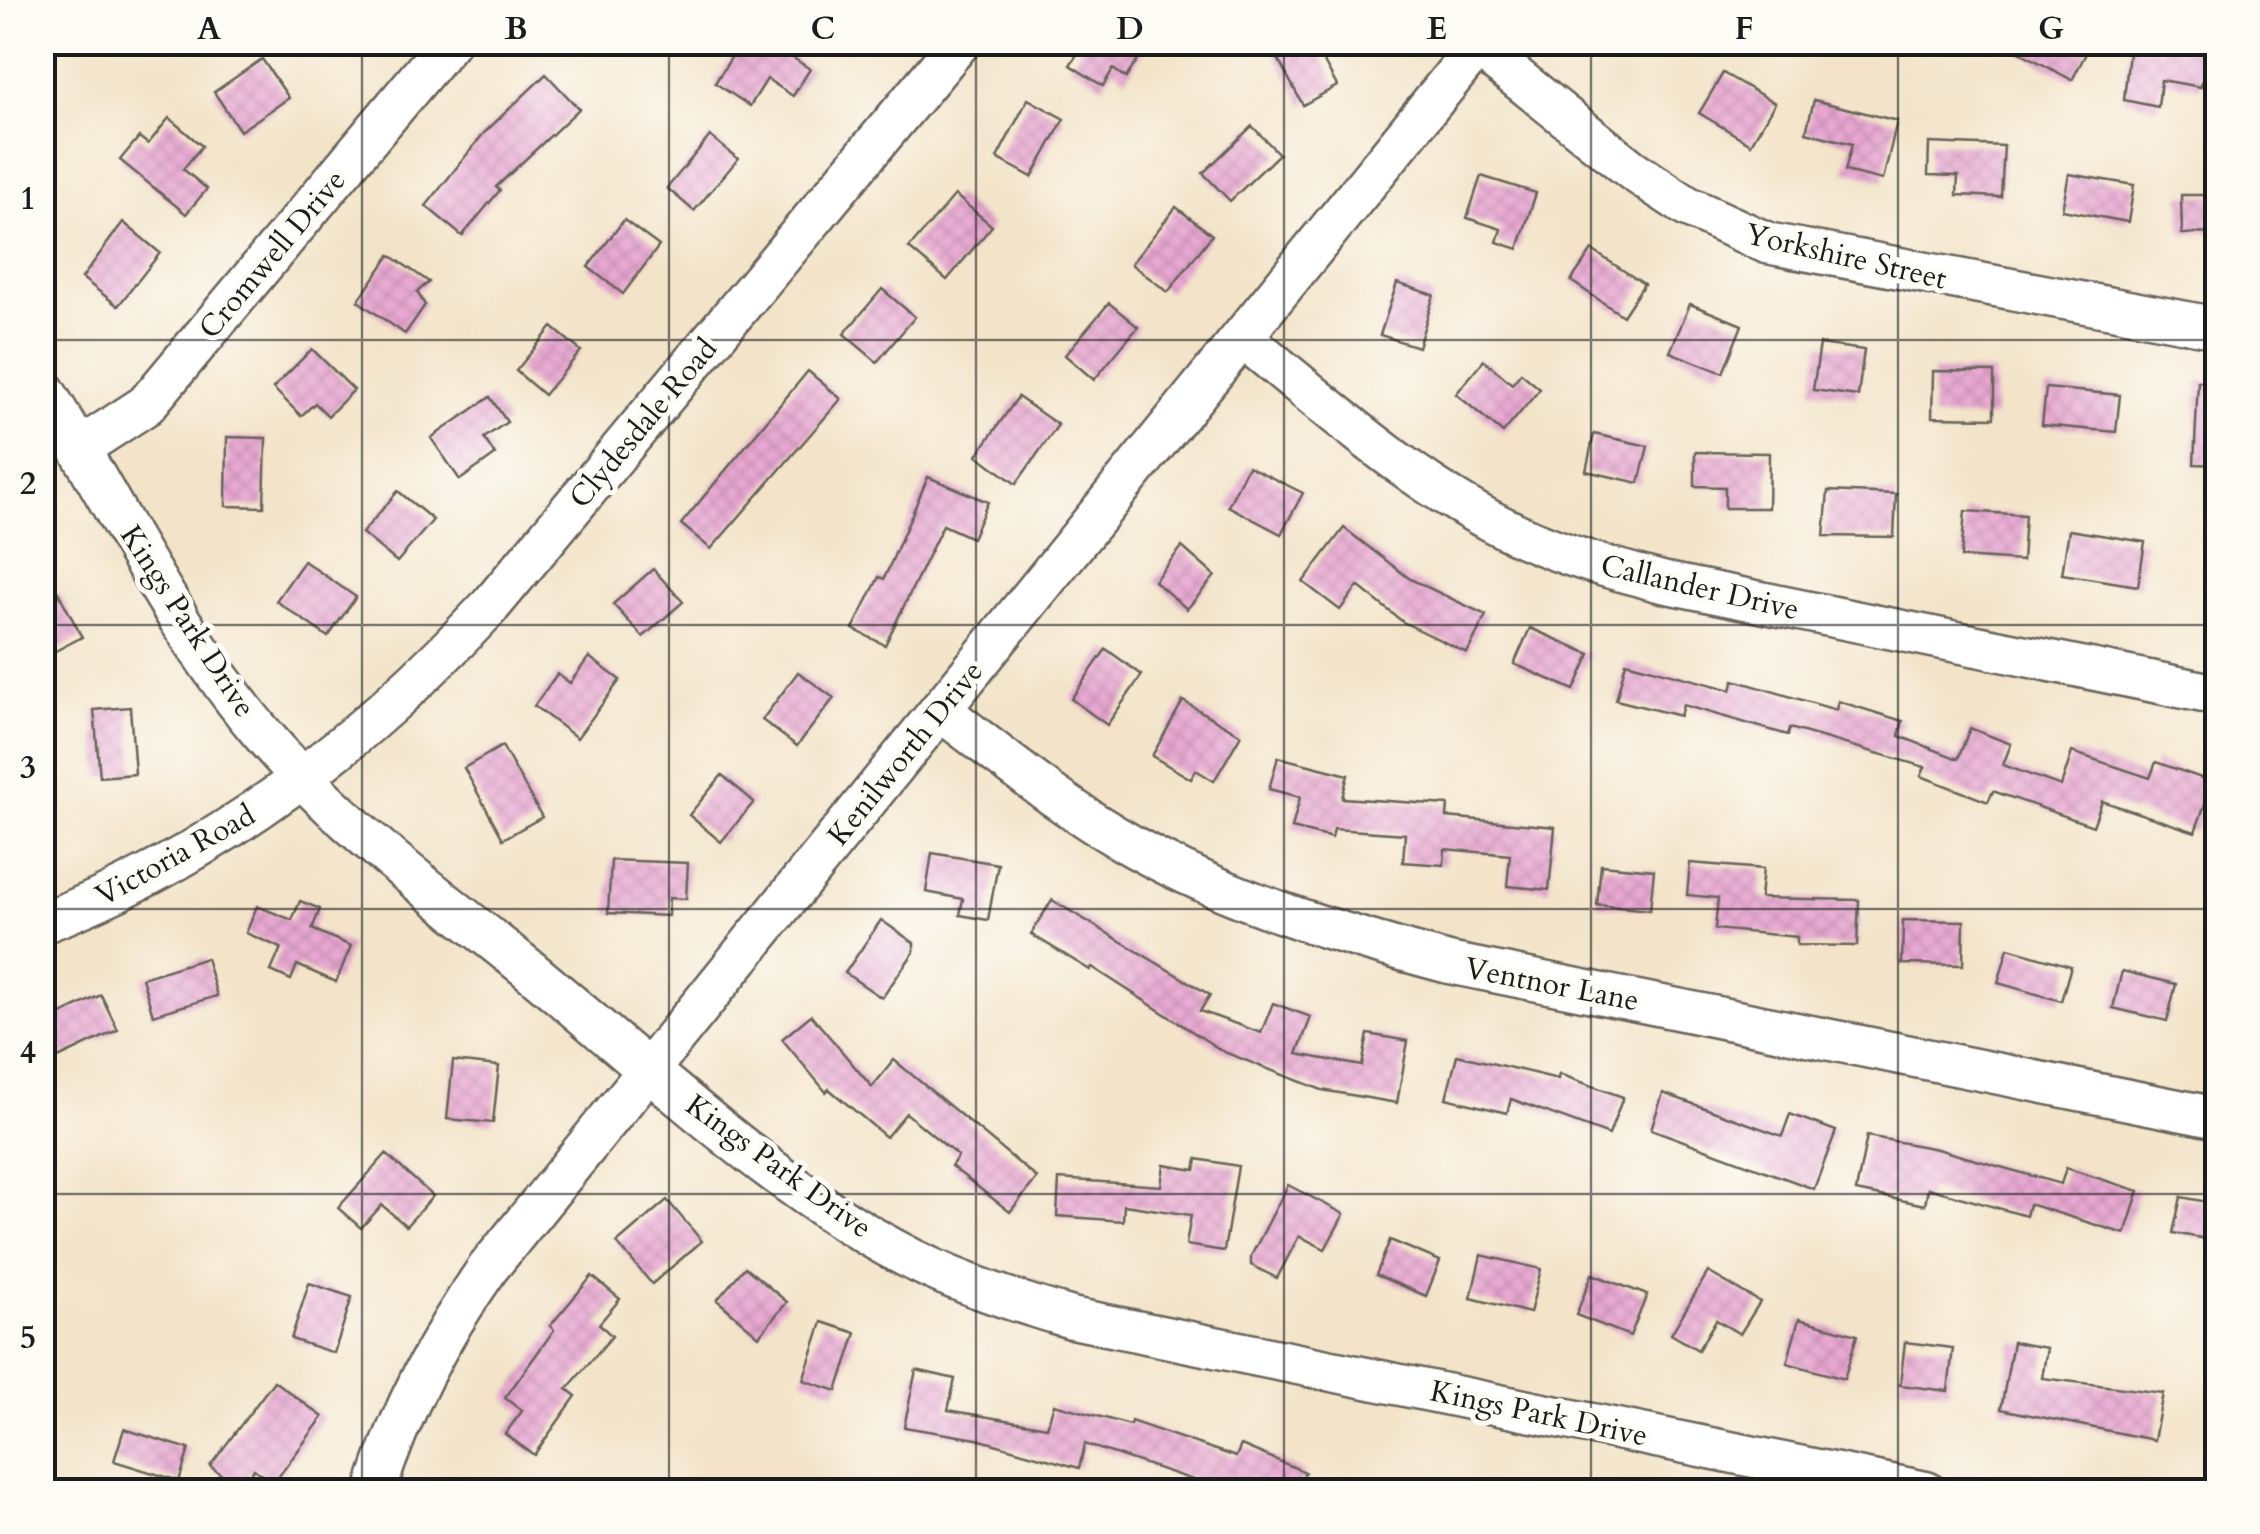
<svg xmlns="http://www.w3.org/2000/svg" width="2260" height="1534" viewBox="0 0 2260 1534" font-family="Cardo,serif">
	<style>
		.building { fill: url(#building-cross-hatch) }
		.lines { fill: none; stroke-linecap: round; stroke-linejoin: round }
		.minor-casing { stroke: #676259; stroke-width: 45 }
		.minor { stroke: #fff; stroke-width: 40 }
		.grid { fill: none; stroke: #1c1c1c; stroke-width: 2.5; stroke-opacity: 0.55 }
		.labels { text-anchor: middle; stroke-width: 10; stroke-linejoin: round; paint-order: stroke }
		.street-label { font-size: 30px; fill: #1c1c1c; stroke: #fdfcf7 }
		.neatline { fill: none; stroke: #1c1c1c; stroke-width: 4 }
		.grid-label { font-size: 32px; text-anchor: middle; font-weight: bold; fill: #1c1c1c }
	</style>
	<defs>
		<pattern id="building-cross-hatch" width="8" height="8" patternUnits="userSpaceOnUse" patternTransform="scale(2.5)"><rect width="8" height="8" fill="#e8a7d1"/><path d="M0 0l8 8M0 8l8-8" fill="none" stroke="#c68fb3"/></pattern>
	</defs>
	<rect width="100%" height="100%" fill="#fdfcf7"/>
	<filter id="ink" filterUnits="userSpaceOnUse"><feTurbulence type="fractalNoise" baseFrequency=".01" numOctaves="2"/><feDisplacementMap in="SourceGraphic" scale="20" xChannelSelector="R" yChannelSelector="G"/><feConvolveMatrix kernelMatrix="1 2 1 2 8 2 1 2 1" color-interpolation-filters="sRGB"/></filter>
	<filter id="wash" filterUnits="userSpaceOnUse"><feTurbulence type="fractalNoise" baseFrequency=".0048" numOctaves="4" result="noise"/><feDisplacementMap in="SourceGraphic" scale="40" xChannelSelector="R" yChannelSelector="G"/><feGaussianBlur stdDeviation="2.25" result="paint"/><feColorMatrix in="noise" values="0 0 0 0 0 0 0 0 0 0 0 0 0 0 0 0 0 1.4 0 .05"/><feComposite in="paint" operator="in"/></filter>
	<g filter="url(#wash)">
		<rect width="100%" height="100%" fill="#f3e4c9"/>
		<g id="blocks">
			<!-- building -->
			<g class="building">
				<path d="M741,42H769L810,69L793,96L767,79L750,106L715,83Z"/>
				<path d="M1085,42H1149L1126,78L1113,69L1103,86L1070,65Z"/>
				<path d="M1269,42H1313L1337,86L1303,105Z"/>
				<path d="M2001,42H2092L2072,80Z"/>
				<path d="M2130,42L2161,49L2162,42H2209L2201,87L2161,80L2158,107L2124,100Z"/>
				<path d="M262,59L289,98L240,131L214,92Z"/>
				<path d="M1723,73L1775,103L1751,144L1699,113Z"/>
				<path d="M546,74L579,109L496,187L500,190L462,236L426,206L484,133Z"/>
				<path d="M1028,99L1064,119L1032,177L997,158Z"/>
				<path d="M1814,100L1897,121L1883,180L1845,171L1852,144L1806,132Z"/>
				<path d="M169,118L202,146L183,169L207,189L186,214L120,160L139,137L148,144Z"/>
				<path d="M1252,126L1279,154L1230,201L1203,173Z"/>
				<path d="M710,136L738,159L694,211L667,188Z"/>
				<path d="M1929,143L2004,146L2001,197L1957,195L1958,176L1928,175Z"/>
				<path d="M2069,174L2134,185L2128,222L2062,210Z"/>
				<path d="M1481,176L1536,193L1518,249L1497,242L1501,229L1467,218Z"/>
				<path d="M955,195L992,226L947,280L909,248Z"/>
				<path d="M2181,195H2218V233L2182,234Z"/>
				<path d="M1176,207L1212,235L1168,292L1131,264Z"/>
				<path d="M624,220L659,246L623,294L588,267Z"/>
				<path d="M123,222L160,253L118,306L82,278Z"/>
				<path d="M1592,250L1644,284L1623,316L1571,281Z"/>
				<path d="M390,255L429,282L417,292L425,305L405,334L358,301Z"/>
				<path d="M1397,283L1434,295L1418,347L1380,335Z"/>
				<path d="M882,289L915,317L877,362L844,334Z"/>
				<path d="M1109,303L1138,327L1094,380L1065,355Z"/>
				<path d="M1690,304L1742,325L1723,373L1670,352Z"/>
				<path d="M552,327L581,351L544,395L516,371Z"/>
				<path d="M1820,344L1864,350L1858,396L1813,390Z"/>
				<path d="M312,349L354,390L328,416L315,403L301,416L273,388Z"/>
				<path d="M1484,360L1512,384L1521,373L1540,389L1503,433L1456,394Z"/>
				<path d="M808,371L841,399L711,549L681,524Z"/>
				<path d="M1933,371L1994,372V418L1932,417Z"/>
				<path d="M2198,381L2218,382V465L2194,464Z"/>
				<path d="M2046,388L2120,395L2116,432L2042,425Z"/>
				<path d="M490,397L507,422L484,438L495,455L460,480L431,438Z"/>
				<path d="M1018,397L1058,425L1016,484L977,455Z"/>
				<path d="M1594,434L1648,446L1639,483L1586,471Z"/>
				<path d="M227,437L266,438L264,507L226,506Z"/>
				<path d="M1695,452L1769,453L1768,508H1725V487L1695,486Z"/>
				<path d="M1248,466L1303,493L1281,534L1228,506Z"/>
				<path d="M928,477L988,502L972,538L943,525L885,645L853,629L879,577L884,579Z"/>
				<path d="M398,491L433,520L397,562L362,533Z"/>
				<path d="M1828,491L1896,494L1894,537L1824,536Z"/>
				<path d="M1965,511L2025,515L2022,561L1961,557Z"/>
				<path d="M1344,528L1410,579L1486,615L1467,653L1403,622L1358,586L1340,610L1303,582Z"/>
				<path d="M2069,530L2145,542L2138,586L2062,574Z"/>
				<path d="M1182,547L1215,576L1187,609L1154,581Z"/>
				<path d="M304,561L356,597L328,637L276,601Z"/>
				<path d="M653,569L683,602L643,637L613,604Z"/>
				<path d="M58,592L82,637L42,658V600Z"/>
				<path d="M1530,628L1590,654L1574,690L1514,664Z"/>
				<path d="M1106,649L1142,675L1107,725L1071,699Z"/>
				<path d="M589,657L620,680L577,738L534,706L557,674L570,683Z"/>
				<path d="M1626,662L1731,690L1734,680L1836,710L1838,701L1903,721L1899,736L1958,759L1970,728L2011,744L2003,765L2061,786L2072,752L2150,778L2156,762L2213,782L2195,832L2102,801L2093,826L1993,791L1988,802L1921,776L1925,767L1790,728L1788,735L1683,705L1680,716L1616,700Z"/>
				<path d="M798,672L834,698L797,746L762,720Z"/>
				<path d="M1183,701L1241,735L1214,781L1196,770L1191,779L1152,756Z"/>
				<path d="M130,707L135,774L100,777L94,710Z"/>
				<path d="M502,746L542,817L503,839L464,768Z"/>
				<path d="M1278,757L1348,775L1342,798L1448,805L1447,817L1555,827L1549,890L1507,886L1510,855L1445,849L1444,865L1403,862L1405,834L1334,829L1332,838L1292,828L1300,797L1269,789Z"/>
				<path d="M722,775L754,802L721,842L689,815Z"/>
				<path d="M932,853L998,864L988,920L960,915L963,899L926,892Z"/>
				<path d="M611,860L688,863L686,899L669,898L668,916L608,913Z"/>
				<path d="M1690,863L1763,869L1760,898L1859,900L1857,946L1797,945V937L1715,929L1718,898L1687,895Z"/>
				<path d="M1601,865L1654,870L1650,910L1597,905Z"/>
				<path d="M1052,900L1210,995L1200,1011L1261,1033L1273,1003L1311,1017L1297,1054L1362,1066L1368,1034L1408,1041L1397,1103L1322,1090L1224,1052L1092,967L1090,970L1031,934Z"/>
				<path d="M300,901L320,909L312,929L351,946L336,982L297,965L291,980L271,971L281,948L246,933L257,906L292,920Z"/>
				<path d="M881,920L914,943V952L882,998L845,973Z"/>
				<path d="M1903,920L1964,921L1963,965L1902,964Z"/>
				<path d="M2008,948L2071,966L2061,1001L1998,983Z"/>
				<path d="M206,958L217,996L153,1015L142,978Z"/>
				<path d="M2122,971L2176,984L2167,1021L2113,1008Z"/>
				<path d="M101,995L118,1030L58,1058L42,1023Z"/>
				<path d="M811,1015L872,1087L894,1060L1037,1178L1010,1212L951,1166L958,1156L906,1113L886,1137L829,1089L826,1092L782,1039Z"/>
				<path d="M1457,1055L1558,1079L1559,1074L1623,1097L1609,1135L1511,1099L1507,1113L1446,1098Z"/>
				<path d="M453,1061L499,1066L493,1123L447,1119Z"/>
				<path d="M1663,1093L1782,1136L1790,1114L1836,1131L1814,1189L1651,1129Z"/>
				<path d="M1867,1136L1937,1149L2061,1184L2066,1168L2139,1191L2125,1234L2029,1204L2026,1216L1928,1188L1925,1205L1856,1191Z"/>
				<path d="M386,1154L433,1196L406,1226L382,1205L361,1228L338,1208Z"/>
				<path d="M1197,1159L1238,1166L1224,1251L1186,1245L1191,1215L1124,1205L1123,1221L1057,1216L1059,1179L1161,1186L1164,1165L1195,1170Z"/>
				<path d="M1288,1185L1344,1214L1325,1249L1299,1236L1277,1278L1251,1265V1256Z"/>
				<path d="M2181,1197L2218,1204V1241L2173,1233Z"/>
				<path d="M667,1200L702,1241L652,1284L617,1243Z"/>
				<path d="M1390,1240L1440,1261L1426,1296L1376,1275Z"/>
				<path d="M1481,1255L1541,1269L1530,1313L1471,1298Z"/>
				<path d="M745,1267L787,1302L759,1336L717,1300Z"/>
				<path d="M1708,1272L1760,1302L1740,1334L1716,1320L1698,1350L1671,1334Z"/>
				<path d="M1592,1274L1647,1295L1630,1336L1576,1315Z"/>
				<path d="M592,1276L620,1299L599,1324L612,1336L567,1389L576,1396L534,1455L505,1434L522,1411L505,1398L554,1330L550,1326Z"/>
				<path d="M309,1283L352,1297L334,1353L291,1339Z"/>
				<path d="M1799,1319L1857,1335L1844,1379L1787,1363Z"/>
				<path d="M822,1322L856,1333L837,1391L803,1380Z"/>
				<path d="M1905,1342L1953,1348L1948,1391L1900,1385Z"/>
				<path d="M2013,1342L2047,1348L2042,1378L2163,1393L2154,1440L2001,1409Z"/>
				<path d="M916,1370L955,1379L948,1410L1047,1427L1054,1404L1130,1425L1131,1421L1236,1457L1241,1445L1305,1472L1297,1492H1229L1085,1444L1079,1468L977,1439L904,1427Z"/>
				<path d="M274,1381L323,1417L273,1484L254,1469L239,1488L210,1466Z"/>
				<path d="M124,1429L189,1449L179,1481L114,1461Z"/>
			</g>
		</g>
	</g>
	<g filter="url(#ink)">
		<use href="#blocks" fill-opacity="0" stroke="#676259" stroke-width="2.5"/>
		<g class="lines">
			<defs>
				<g id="minor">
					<path d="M1472,42L1632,170L1688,207L1767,243L2218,328"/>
					<path d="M1243,338C1330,408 1415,487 1517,534C1564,556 1613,569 1662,582L2218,695"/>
					<path d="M42,387C115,503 175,633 265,737C341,827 440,897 531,971C650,1069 791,1204 930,1268C976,1289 1023,1304 1072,1318L1926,1492"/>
					<path d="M80,448L146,405L449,42"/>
					<path d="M940,710C1003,758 1065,809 1134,847C1233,902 1340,934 1449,963L2218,1118"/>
					<path d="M42,923C218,856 364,741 491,605L960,42"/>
					<path d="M375,1492C401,1409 439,1338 488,1268L1481,42"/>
				</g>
			</defs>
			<!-- minor casing -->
			<use href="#minor" class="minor-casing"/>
			<!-- minor -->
			<use href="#minor" class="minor"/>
		</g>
	</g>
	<!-- grid -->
	<path class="grid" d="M362,42V1492M669,42V1492M976,42V1492M1284,42V1492M1591,42V1492M1898,42V1492M42,340H2218M42,625H2218M42,909H2218M42,1194H2218"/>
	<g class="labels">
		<!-- street labels -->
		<g class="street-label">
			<text transform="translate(272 254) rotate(-50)" y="10">Cromwell Drive</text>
			<text transform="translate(1846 256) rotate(13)" y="10">Yorkshire Street</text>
			<text transform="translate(643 423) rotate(-50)" y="10">Clydesdale Road</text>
			<text transform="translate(1700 587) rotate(13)" y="10">Callander Drive</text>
			<text transform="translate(188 621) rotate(57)" y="10">Kings Park Drive</text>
			<text transform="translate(905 753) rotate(-51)" y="10">Kenilworth Drive</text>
			<text transform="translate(175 855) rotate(-29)" y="10">Victoria Road</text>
			<text transform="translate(1552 984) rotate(11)" y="10">Ventnor Lane</text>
			<text transform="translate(779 1166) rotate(36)" y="10">Kings Park Drive</text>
			<text transform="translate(1539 1413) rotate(12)" y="10">Kings Park Drive</text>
		</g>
	</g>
	<!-- margin -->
	<rect width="2260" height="1534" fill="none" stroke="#fdfcf7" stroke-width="110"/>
	<rect x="55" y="55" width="2150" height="1424" class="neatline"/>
	<g class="grid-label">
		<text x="209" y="39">A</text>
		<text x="516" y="39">B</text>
		<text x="823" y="39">C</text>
		<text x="1130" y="39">D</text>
		<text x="1437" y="39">E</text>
		<text x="1744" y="39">F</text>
		<text x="2051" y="39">G</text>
		<text x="28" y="209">1</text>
		<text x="28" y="494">2</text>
		<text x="28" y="778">3</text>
		<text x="28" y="1063">4</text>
		<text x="28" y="1348">5</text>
	</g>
</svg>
